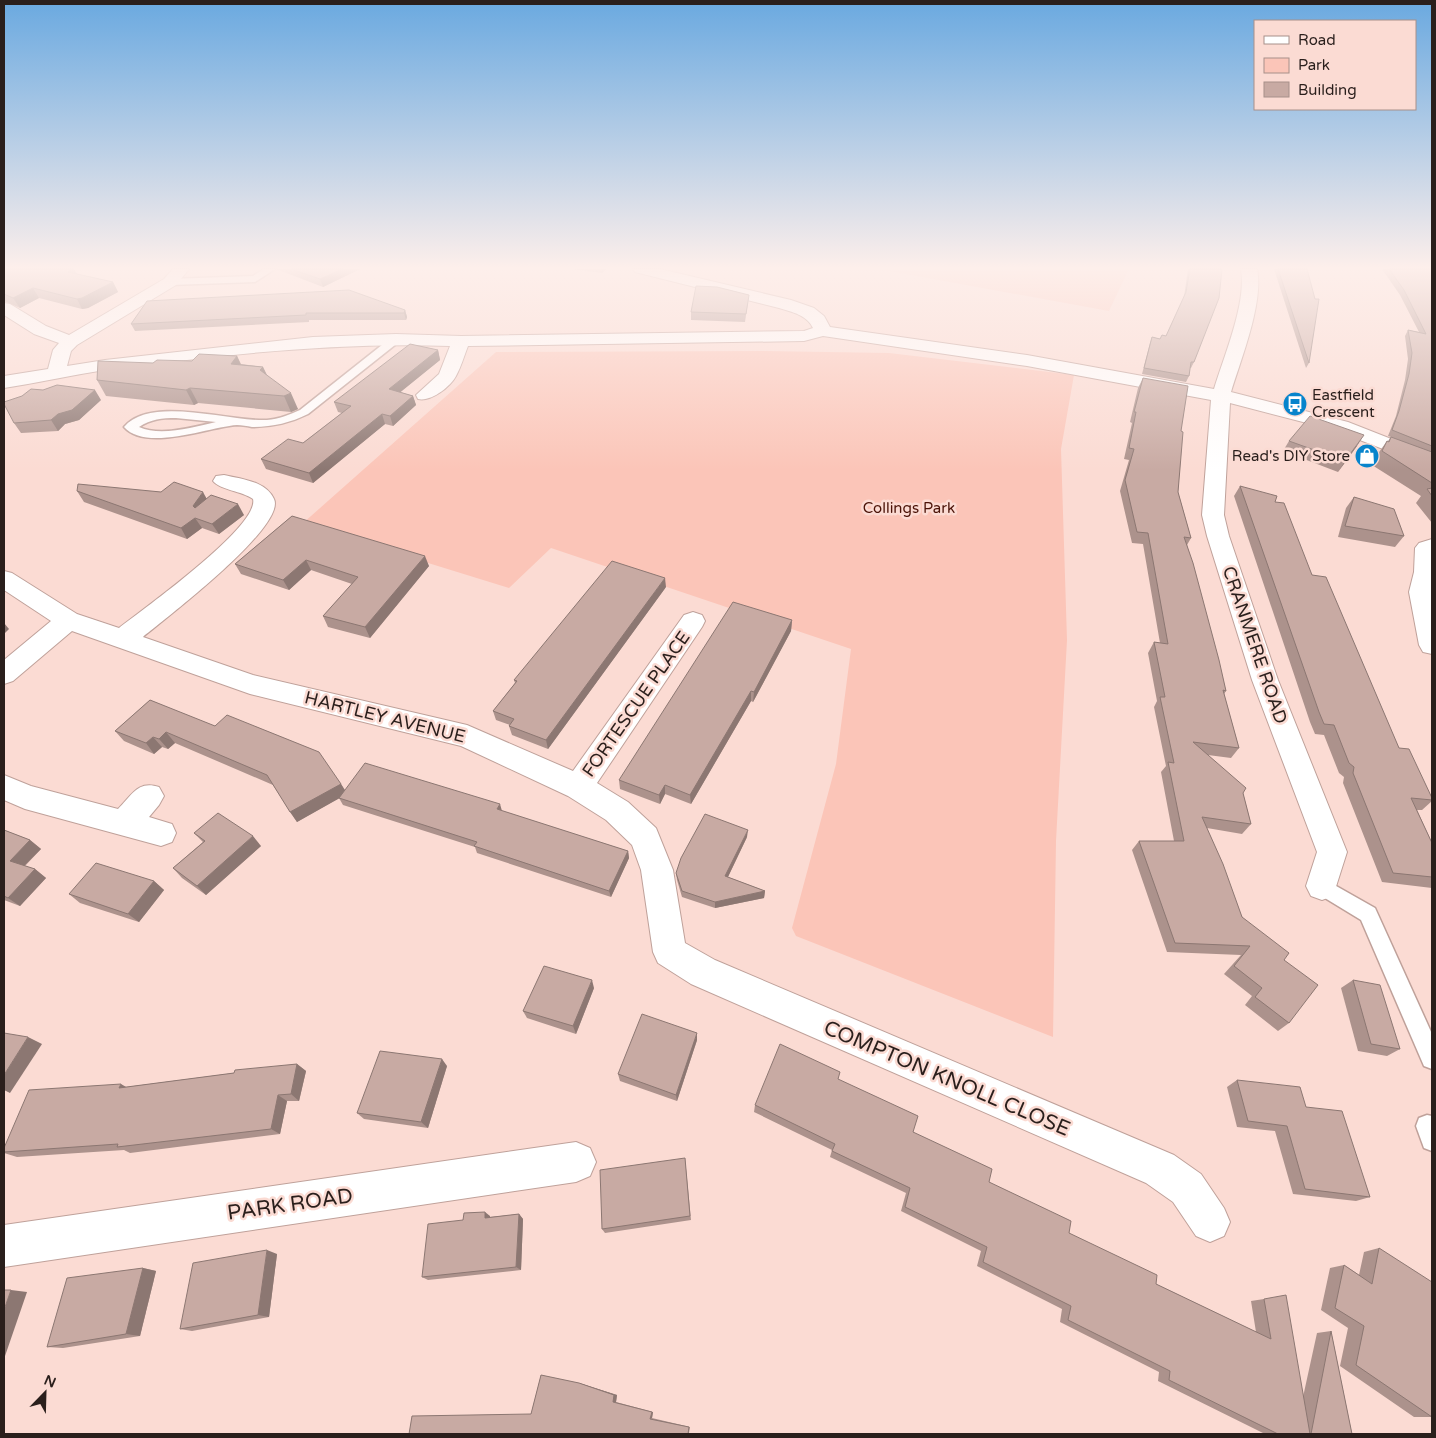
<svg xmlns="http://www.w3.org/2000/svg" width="1436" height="1438" viewBox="0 0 1436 1438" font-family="'Varela Round',sans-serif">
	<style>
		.green { fill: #fbc5b8 }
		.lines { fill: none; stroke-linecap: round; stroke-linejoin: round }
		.service-casing { stroke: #bfa19a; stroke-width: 3 }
		.minor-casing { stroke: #bfa19a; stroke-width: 2 }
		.service { fill: #fff; fill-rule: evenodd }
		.minor { fill: #fff; fill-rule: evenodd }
		.wall { fill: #ac928c }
		.shaded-wall { fill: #8c7772 }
		.building { fill: #c8aaa3; stroke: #8c7772 }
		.labels { text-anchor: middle; stroke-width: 5; stroke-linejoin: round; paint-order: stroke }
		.far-poi-label { font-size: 15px; fill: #2a1f1c; stroke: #fbdbd3; text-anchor: start }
		.far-park-label { font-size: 15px; fill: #4b1308; stroke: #fbdbd3 }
		.street-label { font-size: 18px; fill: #2a1f1c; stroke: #fbdbd3 }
		.near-street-label { font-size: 21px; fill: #2a1f1c; stroke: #fbdbd3 }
	</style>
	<rect width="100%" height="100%" fill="#fbdbd3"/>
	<!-- green -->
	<g class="green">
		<path d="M878,269H1129L1109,311Z"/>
		<path d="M764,351L889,353L1074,375L1061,449L1067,640L1056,841L1053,1037L796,936L792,928L836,764L851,649L551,548L509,588L302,524L496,352Z"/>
	</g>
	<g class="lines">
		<defs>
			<g id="service">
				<path d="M264,269H275L255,282L170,285L165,282L170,279L253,276Z"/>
				<path d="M396,336L400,337L401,339L400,341L308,414C290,423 272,427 252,427C247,426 242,425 237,425C209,427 146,452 124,427C151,395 230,422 267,420C279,419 289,415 300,410L392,337ZM176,418L216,422C193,427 161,437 139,427C151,419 162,418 176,418Z"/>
				<path d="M1322,878L1375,908L1432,1034V1069L1424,1066L1361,920L1315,892L1313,886L1315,880Z"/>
				<path d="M1427,1115L1432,1116V1151L1424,1148L1416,1126L1419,1118Z"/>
			</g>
			<g id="minor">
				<path d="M173,269H189L176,285L77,345L71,351L67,366L105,360L313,337L396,334L461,336L804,331L813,328C807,315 792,312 779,308L635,272L633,269H660L791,300L814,308L824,316L830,327L1027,355L1214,389C1224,356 1247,302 1241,269H1257C1264,302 1241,359 1231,392L1348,422L1432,455V468L1334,430L1230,403L1224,515L1229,536L1278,680L1347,852L1333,896L1322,900L1311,896L1306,886L1317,852L1252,680L1207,536L1202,515L1211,400L1027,366L823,336L804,341L468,346C464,356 461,367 456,376C450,387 431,402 418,399L416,395L439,374L450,346C335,342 219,355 105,370C71,375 38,383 4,388V376L48,369L53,350L59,343L34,334L4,315V303L10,304L46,326L69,335L164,279Z"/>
				<path d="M224,475C241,479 266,481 274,499C287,526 165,619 143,637L253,675L467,725L573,771L684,615L693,612L702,615L705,621L702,627L597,783L628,802L656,828L673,870L685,943L715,960L1174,1155L1201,1174L1224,1208L1230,1222L1224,1236L1210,1242L1196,1236L1173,1202L1146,1183L691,984L658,963L653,952L641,870L632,845L606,820L568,796L461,746L250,694L72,631L13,681L4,684V660L51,621L4,590V571L12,573L77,614L119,628C142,610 260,526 253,499C242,491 220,490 213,481L216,476Z"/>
				<path d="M1432,539V654L1423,652L1419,645L1409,592L1414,572L1415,548L1419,543Z"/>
				<path d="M4,775L31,786L118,809C132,795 138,780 159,787L164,796L159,805L149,817L172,824L176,833L172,842L161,846L25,809L4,800Z"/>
				<path d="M576,1142L590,1148L596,1162L590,1176L576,1182L4,1267V1225Z"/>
			</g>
		</defs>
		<!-- service casing -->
		<use href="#service" class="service-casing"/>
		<!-- minor casing -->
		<use href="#minor" class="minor-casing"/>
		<!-- service -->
		<use href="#service" class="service"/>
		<!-- minor -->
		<use href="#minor" class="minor"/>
	</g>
	<!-- wall -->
	<g class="wall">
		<path d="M4,269L77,274L113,282L118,292L88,308L82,309L39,298L20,308L4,301V302Z"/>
		<path d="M276,269H360L323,287Z"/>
		<path d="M571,269H606L602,273Z"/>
		<path d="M1188,269H1222L1194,362L1191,368H1190L1189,376L1186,382L1142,374L1150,343L1152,337L1160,339L1166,336L1184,297Z"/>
		<path d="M1274,269H1307L1309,363L1306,368Z"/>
		<path d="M1382,269H1432V523L1416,503L1421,496L1372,465L1377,455L1387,441H1388L1391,437L1388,436L1396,416L1405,380L1408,359L1405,336L1408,330L1419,332L1400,295Z"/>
		<path d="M147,301L405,310L407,317L406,320H309V322L135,331L131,324Z"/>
		<path d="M748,302L745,322L691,320V312Z"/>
		<path d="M438,350L440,360L400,392L413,396L416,405L393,426L385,424L313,483L266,469L261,459L303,443L342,413L338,412L334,402Z"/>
		<path d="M237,356L241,364L263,367L267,375L298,409L291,412L198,403L194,405L106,396L97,380L153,363L192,361Z"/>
		<path d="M1143,378L1181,431L1178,492L1191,538L1187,545L1226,691L1224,694L1239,748L1231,758L1208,755L1243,793L1251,824L1242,834L1207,828L1242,917L1284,960L1289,1023L1278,1031L1245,1005L1252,996L1224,974L1241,955L1167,952L1132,850L1139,841H1174L1161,772L1166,766L1154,707L1157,701L1148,653L1154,642L1160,643L1143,544L1132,543L1120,491L1129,460L1124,459L1132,423L1130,422L1138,388Z"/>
		<path d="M101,400L79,420L65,424L58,431L21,433L14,423Z"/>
		<path d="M1289,441L1357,446L1338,472L1283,451Z"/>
		<path d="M1240,486L1275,502L1399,748L1432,798V801L1422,810H1417L1432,843V888L1382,882L1343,783L1344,777L1339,773L1324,735L1315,734L1310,722L1234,496Z"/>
		<path d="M77,491L207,499L244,515L219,534L202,528L187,539L84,502Z"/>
		<path d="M1354,497L1404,536L1395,547L1338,537L1346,508Z"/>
		<path d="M292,516L429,566L370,638L328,627L323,616L352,584L311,570L289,590L241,574L235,564Z"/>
		<path d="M666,587L548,749L512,735L509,726L510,725L496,720L493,711L515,683L514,680Z"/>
		<path d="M792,620L791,631L753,702L751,701L691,804L665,794L660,804L620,789L619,780Z"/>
		<path d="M150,700L341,784L345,790L502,811L628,851L629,858L611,897L477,853L475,847L343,805L339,798L297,822L273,785L175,743L168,749L162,747L154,754L124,741L115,731Z"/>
		<path d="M4,830L30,840L41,849L25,866L35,869L46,878L20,906L4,900Z"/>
		<path d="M194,833L261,846L206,895L182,878L173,868L203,842Z"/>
		<path d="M747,837L728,877L765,891L764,898L715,908L682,897L677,880L676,873Z"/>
		<path d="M154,881L164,890L139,922L80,903L69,894Z"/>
		<path d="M1353,980L1400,1049L1387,1056L1358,1051L1341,988Z"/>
		<path d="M594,988L576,1034L527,1018L523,1011Z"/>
		<path d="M697,1040L677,1101L620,1081L618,1074Z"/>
		<path d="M297,1064L306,1071L299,1101H287L280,1134L130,1153L124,1150L17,1157L4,1153V1148L126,1087L234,1073Z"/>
		<path d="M447,1066L428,1128L364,1119L357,1113Z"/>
		<path d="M838,1079L913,1132L989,1182L1069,1233L1156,1284L1256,1332L1251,1301L1264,1299L1303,1397L1317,1333L1331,1331L1352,1434H1265L1158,1381L1159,1372L1060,1322L1062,1309L977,1266L981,1251L901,1211L906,1193L830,1157L832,1150L754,1112L755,1105Z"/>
		<path d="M1237,1080L1370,1197L1356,1201L1293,1194L1275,1131L1237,1127L1227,1087Z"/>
		<path d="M685,1158L691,1220L605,1233L602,1229Z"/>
		<path d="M519,1214L523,1219L521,1270L428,1280L422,1277L463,1220L490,1216V1217Z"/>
		<path d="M1379,1248L1432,1417H1414L1340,1366L1348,1328L1321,1310L1330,1268L1344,1265L1359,1275L1364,1252Z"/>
		<path d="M277,1254L269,1317L192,1331L180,1329Z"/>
		<path d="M143,1268L156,1271L140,1336L63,1348L47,1347Z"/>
		<path d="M541,1375L582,1384L617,1395L616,1402L653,1412L652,1418L690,1427L689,1433L694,1434H409L531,1414Z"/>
	</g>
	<!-- shaded-wall -->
	<g class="shaded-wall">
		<path d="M74,269L80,279L68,272Z"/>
		<path d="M343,269H360L323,287L320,279Z"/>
		<path d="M602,269H606L602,273Z"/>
		<path d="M113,282L118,292L88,308L82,309L77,299Z"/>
		<path d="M33,288L39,298L20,308L13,298Z"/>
		<path d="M405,310L407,317L406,320L404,313Z"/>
		<path d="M438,350L440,360L392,399L389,389Z"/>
		<path d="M237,356L244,372L231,364Z"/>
		<path d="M263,367L270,382L260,370Z"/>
		<path d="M190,388L198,403L194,405L186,390Z"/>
		<path d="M95,390L101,400L79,420L65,424L58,431L51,420L58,414Z"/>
		<path d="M291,393L298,409L291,412L284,396Z"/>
		<path d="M413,396L416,405L393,426L390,416Z"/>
		<path d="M382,414L385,424L313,483L309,473Z"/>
		<path d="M1364,435L1357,446L1338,472L1345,461Z"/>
		<path d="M203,492L209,503L199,516L193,506Z"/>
		<path d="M238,504L244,515L219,534L212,524Z"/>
		<path d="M195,518L202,528L187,539L181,528Z"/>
		<path d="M425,556L429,566L370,638L365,627Z"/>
		<path d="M306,560L311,570L289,590L283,580Z"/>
		<path d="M665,578L666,587L548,749L546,740Z"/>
		<path d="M792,620L791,631L753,702L754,692Z"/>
		<path d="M4,623L9,629L4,634Z"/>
		<path d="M751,691V701L691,804L690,795Z"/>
		<path d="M166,732L175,743L168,749L159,739Z"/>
		<path d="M153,737L162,747L154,754L146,743Z"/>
		<path d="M341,784L347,794L297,822L290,812Z"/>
		<path d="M665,785V794L660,804L659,795Z"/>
		<path d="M500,804L502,811L497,809Z"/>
		<path d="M748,830L747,837L725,883V876Z"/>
		<path d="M253,836L261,846L206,895L197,886Z"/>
		<path d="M30,840L41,849L21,869L10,861Z"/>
		<path d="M628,851L629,858L611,897L609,891Z"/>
		<path d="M35,869L46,878L20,906L8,898Z"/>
		<path d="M154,881L164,890L139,922L128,914Z"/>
		<path d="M765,891L764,898L715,908V902Z"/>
		<path d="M592,980L594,988L576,1034L573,1026Z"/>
		<path d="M697,1033V1040L677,1101L676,1095Z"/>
		<path d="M28,1037L42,1044L10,1093L4,1090V1075Z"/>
		<path d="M442,1059L447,1066L428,1128L421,1122Z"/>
		<path d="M297,1064L306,1071L299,1101L291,1094Z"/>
		<path d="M121,1084L133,1091L119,1088Z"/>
		<path d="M278,1095L287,1101L280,1134L271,1129Z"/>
		<path d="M485,1212L490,1216V1222L485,1218Z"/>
		<path d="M519,1214L523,1219L521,1270L516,1267Z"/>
		<path d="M267,1250L277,1254L269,1317L258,1315Z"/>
		<path d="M143,1268L156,1271L140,1336L126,1334Z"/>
		<path d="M11,1290L27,1292L4,1359V1310Z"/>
		<path d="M579,1383L617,1395L616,1402H613Z"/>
		<path d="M652,1412H653L652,1418L650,1419Z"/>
	</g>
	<!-- building -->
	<g class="building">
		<path d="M4,269H74L68,272L113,282L82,298L77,299L33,288L13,298L4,294Z"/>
		<path d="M291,269H343L320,279Z"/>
		<path d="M1190,269H1222L1219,298L1194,362H1191L1189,376L1144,368L1152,337L1160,339L1162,335L1166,336L1186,292Z"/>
		<path d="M1278,269H1307L1315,299H1319L1309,363Z"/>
		<path d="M1389,269H1432V446L1392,430L1399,411L1409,374L1412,353L1408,330L1426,334L1404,290Z"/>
		<path d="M696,286L717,287L749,295L746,314L691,312Z"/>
		<path d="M349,290L405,310L404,313H306V315L131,324L147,301Z"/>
		<path d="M410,344L438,350L389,389L413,396L390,416L382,414L309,473L261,459L288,439L303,443L351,406L334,402Z"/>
		<path d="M199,354L237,356L231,364L263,367L260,370L291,393L284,396L190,388L186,390L97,380L98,361L153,363L157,360L192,361Z"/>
		<path d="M1143,378L1188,386L1181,431L1183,432L1178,492L1191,538L1184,537L1193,563L1219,660L1226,691L1223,690L1239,748L1193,742L1246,788L1243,793L1251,824L1202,817L1223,864L1242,917L1289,953L1284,960L1318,985L1289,1023L1255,997L1262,988L1234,966L1250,946L1175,943L1139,841H1184L1168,762L1174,763L1160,697H1165L1154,642L1168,644L1148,533L1137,532L1125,480L1134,449L1129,448L1136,412H1134Z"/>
		<path d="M57,385L95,390L72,410L58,414L51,420L14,423L4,404V402L22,396L31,389L43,390Z"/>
		<path d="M1310,416L1364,435L1345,461L1289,441Z"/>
		<path d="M1391,437L1432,452V483L1382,451L1387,441L1389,442Z"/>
		<path d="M174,482L203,492L193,506L195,508L211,495L238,504L212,524L195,518L181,528L77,491L78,484L161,492Z"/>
		<path d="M1240,486L1277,496L1275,502L1284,503L1312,575L1326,577L1399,748L1409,749L1432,798V800L1411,798L1432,843V877L1393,873L1353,773L1354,767L1349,763L1334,725L1324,724L1319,712Z"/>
		<path d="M1432,488V496L1427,489Z"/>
		<path d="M1354,497L1394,509L1404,536L1345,526Z"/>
		<path d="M292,516L425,556L365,627L323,616L358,577L306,560L283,580L235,564Z"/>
		<path d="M612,561L665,578L546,740L509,726L514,719L493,711L517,681L514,680Z"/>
		<path d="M733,602L792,620L754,692L751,691L690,795L665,785L659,795L619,780Z"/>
		<path d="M150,700L215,726L227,715L319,752L341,784L290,812L267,775L166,732L159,739L153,737L146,743L115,731Z"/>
		<path d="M365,763L500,804L497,809L628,851L609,891L474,846L477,842L339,798Z"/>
		<path d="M218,813L253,836L197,886L173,868L205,841L194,833Z"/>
		<path d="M705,814L748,830L725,876L765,891L715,902L682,891L676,873L681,858Z"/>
		<path d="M4,830L30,840L10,861L35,869L8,898L4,896Z"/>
		<path d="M96,863L154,881L128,914L69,894Z"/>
		<path d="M544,966L592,980L573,1026L523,1011Z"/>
		<path d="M1353,980L1380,985L1400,1049L1371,1044Z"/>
		<path d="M642,1014L697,1033L676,1095L618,1074Z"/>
		<path d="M4,1033L28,1037L4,1075Z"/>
		<path d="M780,1044L840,1072L838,1079L918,1116L913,1132L992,1169L989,1182L1071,1221L1069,1233L1157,1275L1156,1284L1271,1339L1264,1299L1286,1295L1310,1434H1278L1169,1380L1170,1371L1068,1320L1071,1306L983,1262L987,1247L905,1207L910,1188L832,1151L835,1144L755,1105Z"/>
		<path d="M380,1051L442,1059L421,1122L357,1113Z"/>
		<path d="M297,1064L291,1094L278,1095L271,1129L117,1147L118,1144L4,1152V1148L29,1090L121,1084L119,1088L234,1073L235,1070Z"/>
		<path d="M1237,1080L1300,1087L1306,1107L1342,1111L1370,1197L1305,1189L1287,1126L1248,1121Z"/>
		<path d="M685,1158L690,1216L602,1229L600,1170Z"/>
		<path d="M485,1212V1218L519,1214L516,1267L422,1277L428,1224L463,1220L464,1213Z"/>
		<path d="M1379,1248L1432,1282V1417L1356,1365L1364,1326L1335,1308L1344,1265L1372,1284Z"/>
		<path d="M267,1250L258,1315L180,1329L193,1263Z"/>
		<path d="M143,1268L126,1334L47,1347L67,1278Z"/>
		<path d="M4,1290H11L4,1310Z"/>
		<path d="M1331,1331L1352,1434H1311Z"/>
		<path d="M541,1375L579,1383L614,1395L613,1402L652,1412L650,1419L689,1427L688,1434H690H409L412,1416L531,1414Z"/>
	</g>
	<!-- sky -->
	<linearGradient id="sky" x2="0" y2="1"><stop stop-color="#6aa9e0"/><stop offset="0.57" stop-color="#fdefeb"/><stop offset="1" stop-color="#fdefeb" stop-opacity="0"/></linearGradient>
	<rect width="1436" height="470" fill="url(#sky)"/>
	<!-- icons -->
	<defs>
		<symbol id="bus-disc" viewBox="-11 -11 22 22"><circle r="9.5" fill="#0784cc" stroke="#fbdbd3"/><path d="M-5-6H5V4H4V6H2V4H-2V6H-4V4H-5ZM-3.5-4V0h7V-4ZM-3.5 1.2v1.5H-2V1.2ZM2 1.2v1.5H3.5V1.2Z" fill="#fff"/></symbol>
		<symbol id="shop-disc" viewBox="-11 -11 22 22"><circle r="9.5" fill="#0784cc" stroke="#fbdbd3"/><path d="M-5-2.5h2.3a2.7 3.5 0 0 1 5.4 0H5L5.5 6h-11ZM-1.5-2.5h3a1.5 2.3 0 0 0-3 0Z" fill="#fff"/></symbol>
	</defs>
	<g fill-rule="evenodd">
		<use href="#bus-disc" x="1281" y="390" width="28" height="28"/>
		<use href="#shop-disc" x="1353" y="442" width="28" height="28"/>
	</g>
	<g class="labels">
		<!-- far-poi labels -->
		<g class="far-poi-label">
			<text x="1312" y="400">Eastfield<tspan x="1312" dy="17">Crescent</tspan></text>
			<text x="1350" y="461" text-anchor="end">Read's DIY Store</text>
		</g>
		<!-- far-park labels -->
		<g class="far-park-label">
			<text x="909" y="513">Collings Park</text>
		</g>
		<!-- street labels -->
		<g class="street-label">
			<text transform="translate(1255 645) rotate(71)" y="6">CRANMERE ROAD</text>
			<text transform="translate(636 704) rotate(-55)" y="6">FORTESCUE PLACE</text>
			<text transform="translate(385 717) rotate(14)" y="6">HARTLEY AVENUE</text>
		</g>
		<!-- near-street labels -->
		<g class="near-street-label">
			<text transform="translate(947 1078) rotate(23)" y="7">COMPTON KNOLL CLOSE</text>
			<text transform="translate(290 1204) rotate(-8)" y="7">PARK ROAD</text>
		</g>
	</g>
	<!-- border -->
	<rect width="1436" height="1438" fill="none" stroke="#2a1f1c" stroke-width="10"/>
	<!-- legend -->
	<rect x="1254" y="20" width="162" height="90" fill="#fbdbd3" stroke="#a7908a"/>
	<rect x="1264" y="36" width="25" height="8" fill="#ffffff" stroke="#a7908a"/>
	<text x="1298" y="45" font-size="15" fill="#2a1f1c">Road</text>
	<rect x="1264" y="58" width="25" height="15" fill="#fbc5b8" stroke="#a7908a"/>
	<text x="1298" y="70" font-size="15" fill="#2a1f1c">Park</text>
	<rect x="1264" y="82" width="25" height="15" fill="#c8aaa3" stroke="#a7908a"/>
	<text x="1298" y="95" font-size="15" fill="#2a1f1c">Building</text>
	<!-- north arrow -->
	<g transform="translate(45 1393) rotate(23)" stroke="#fbdbd3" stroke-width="4" paint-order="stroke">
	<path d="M0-4L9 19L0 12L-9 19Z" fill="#2a1f1c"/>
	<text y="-8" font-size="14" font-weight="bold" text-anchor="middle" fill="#2a1f1c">N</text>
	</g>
</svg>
